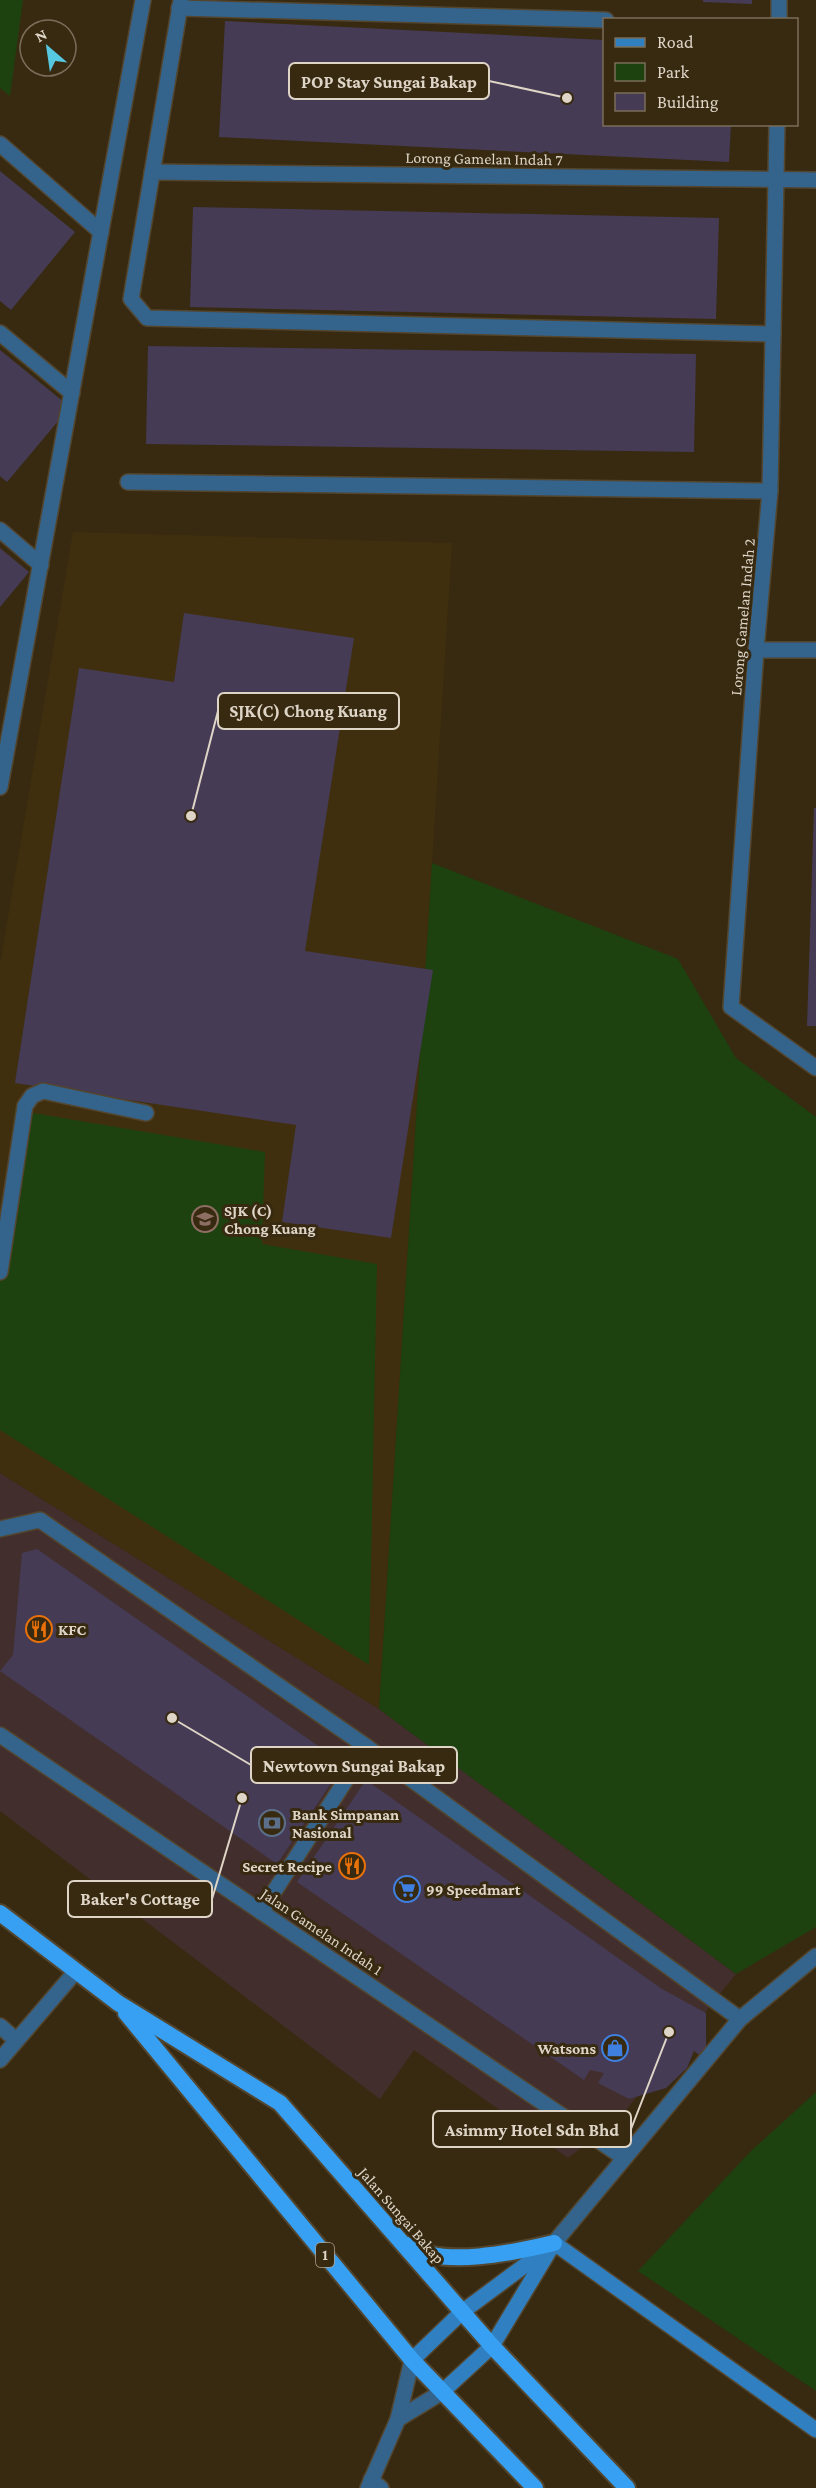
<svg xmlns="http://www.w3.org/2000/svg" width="816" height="2488" viewBox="0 0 816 2488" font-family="'Crimson Pro',serif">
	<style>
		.commercial { fill: #422e2c }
		.built { fill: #402f0e }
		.green { fill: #1d410f }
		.building { fill: #453b54 }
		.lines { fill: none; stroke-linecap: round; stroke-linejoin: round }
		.service-casing { stroke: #53452e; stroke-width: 18 }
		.minor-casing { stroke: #53452e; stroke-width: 18 }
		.tertiary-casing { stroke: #53452e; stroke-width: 18 }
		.secondary-casing { stroke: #53452e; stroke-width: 18 }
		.trunk-casing { stroke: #53452e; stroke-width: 20 }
		.service { stroke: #34638b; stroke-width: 15 }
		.minor { stroke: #34638b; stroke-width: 15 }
		.tertiary { stroke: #34638b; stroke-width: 15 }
		.secondary { stroke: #3080c1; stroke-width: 15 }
		.trunk { stroke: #37a0f2; stroke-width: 16 }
		.labels { text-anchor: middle; stroke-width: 6; stroke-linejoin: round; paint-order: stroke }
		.shield { fill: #382a11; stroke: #aca290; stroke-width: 1.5 }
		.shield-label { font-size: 15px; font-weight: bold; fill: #ded5c7 }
		.street-label { font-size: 16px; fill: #ded5c7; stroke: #382a11 }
		.poi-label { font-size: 16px; font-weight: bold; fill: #ded5c7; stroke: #382a11; text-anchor: start }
		.leader { fill: none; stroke: #ded5c7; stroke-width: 2 }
		.callout-dot { fill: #ded5c7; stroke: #382a11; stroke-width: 2 }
		.callout { fill: #382a11; stroke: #ded5c7; stroke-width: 2 }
		.callout-label { font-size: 18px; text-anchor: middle; font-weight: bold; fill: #ded5c7 }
	</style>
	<rect width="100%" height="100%" fill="#382a11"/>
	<!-- commercial -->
	<path class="commercial" d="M0,1473L379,1709L736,1974L618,2120L568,2158L414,2050L380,2099L0,1811Z"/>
	<!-- built -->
	<path class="built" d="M73,532L452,543L379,1709L0,1473V965Z"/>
	<!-- green -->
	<g class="green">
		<path d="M0,0H23L10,96L0,88Z"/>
		<path d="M432,863L678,959L736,1058L816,1117V1927L736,1974L379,1709Z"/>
		<path d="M15,1110L265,1152L262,1244L377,1264L369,1665L0,1430V1233Z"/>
		<path d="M816,2092V2391L638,2271L751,2151Z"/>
	</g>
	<!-- building -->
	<g class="building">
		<path d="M703,0H752V4L703,2Z"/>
		<path d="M225,21L604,40V124H731L729,162L219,137Z"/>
		<path d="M0,171L75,232L11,310L0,301Z"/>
		<path d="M193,207L719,218L716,319L190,307Z"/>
		<path d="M148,346L696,354L694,452L146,444Z"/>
		<path d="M0,350L70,407L7,482L0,476Z"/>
		<path d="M0,548L29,572L0,607Z"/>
		<path d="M184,613L354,638L305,951L433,970L391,1238L282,1222L296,1125L15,1083L79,668L174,682Z"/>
		<path d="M814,808H816V1026H807Z"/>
		<path d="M37,1549L344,1764L277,1864L0,1671L13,1655L22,1553Z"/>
		<path d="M366,1780L662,1989L706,2013V2060L694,2051L687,2068L666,2088L629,2099L598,2083L604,2073L590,2070L584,2080L297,1882Z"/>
	</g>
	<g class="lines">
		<defs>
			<g id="service">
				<path d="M181,0L131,299L147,318L773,334"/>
				<path d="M179,8L606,20"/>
				<path d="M0,333L72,393"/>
				<path d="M756,650H816"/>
				<path d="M0,1272L25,1106L32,1096L43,1091L146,1113"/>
				<path d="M0,1529L40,1520L367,1747L740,2019"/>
				<path d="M261,1912L367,1747"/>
				<path d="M371,2480L381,2488"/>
			</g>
			<g id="minor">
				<path d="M779,20V0"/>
				<path d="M777,124L770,491L756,650L731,1007L816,1068"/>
				<path d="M0,144L101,232"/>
				<path d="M152,172L816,180"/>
				<path d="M128,482L770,491"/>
				<path d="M0,530L41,565"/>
				<path d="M0,787L143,0"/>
				<path d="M0,1735L623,2157"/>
				<path d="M0,2026L16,2040"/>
				<path d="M0,2060L76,1971"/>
				<path d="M398,2419L442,2392"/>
				<path d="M368,2488L398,2419L412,2360"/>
			</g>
			<path id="tertiary" d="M554,2243L740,2019L816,1956"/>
			<g id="secondary">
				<path d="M554,2243L816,2430"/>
				<path d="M412,2360L462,2312L547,2249"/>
				<path d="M442,2392L492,2346L554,2243"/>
			</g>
			<g id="trunk">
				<path d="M0,1913L118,2003L280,2103L492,2346L627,2488"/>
				<path d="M126,2013L412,2360L535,2488"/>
				<path d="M407,2245C441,2269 516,2252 554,2243"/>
			</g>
		</defs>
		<!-- service casing -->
		<use href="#service" class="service-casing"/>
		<!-- minor casing -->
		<use href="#minor" class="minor-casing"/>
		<!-- tertiary casing -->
		<use href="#tertiary" class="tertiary-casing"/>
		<!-- secondary casing -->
		<use href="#secondary" class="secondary-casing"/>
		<!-- trunk casing -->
		<use href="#trunk" class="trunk-casing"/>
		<!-- service -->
		<use href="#service" class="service"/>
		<!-- minor -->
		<use href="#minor" class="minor"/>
		<!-- tertiary -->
		<use href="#tertiary" class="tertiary"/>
		<!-- secondary -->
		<use href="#secondary" class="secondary"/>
		<!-- trunk -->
		<use href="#trunk" class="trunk"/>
	</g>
	<!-- icons -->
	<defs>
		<symbol id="school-ring" viewBox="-11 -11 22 22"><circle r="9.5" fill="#382a11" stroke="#8d6e63" stroke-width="1.5"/><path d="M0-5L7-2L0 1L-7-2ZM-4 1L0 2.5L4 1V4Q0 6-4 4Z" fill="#8d6e63"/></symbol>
		<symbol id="restaurant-ring" viewBox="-11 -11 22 22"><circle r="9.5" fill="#382a11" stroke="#e8710a" stroke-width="1.5"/><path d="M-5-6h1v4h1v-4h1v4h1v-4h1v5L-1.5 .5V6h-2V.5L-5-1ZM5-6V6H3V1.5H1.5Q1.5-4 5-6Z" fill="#e8710a"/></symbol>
		<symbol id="bank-ring" viewBox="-11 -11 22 22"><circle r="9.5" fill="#382a11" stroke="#5c6f8a" stroke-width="1.5"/><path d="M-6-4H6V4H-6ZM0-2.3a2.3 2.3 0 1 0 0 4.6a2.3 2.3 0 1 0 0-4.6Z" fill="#5c6f8a"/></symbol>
		<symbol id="supermarket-ring" viewBox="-11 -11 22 22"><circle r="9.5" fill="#382a11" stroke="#3f7fe0" stroke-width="1.5"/><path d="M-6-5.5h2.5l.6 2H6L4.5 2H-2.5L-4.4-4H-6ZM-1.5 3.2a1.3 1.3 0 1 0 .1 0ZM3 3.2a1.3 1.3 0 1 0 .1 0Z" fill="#3f7fe0"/></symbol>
		<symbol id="shop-ring" viewBox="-11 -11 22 22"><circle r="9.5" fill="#382a11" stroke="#3f7fe0" stroke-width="1.5"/><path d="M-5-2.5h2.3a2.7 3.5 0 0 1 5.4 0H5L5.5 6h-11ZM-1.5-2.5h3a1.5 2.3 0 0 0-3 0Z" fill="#3f7fe0"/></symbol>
	</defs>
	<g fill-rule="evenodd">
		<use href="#school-ring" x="190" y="1204" width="30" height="30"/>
		<use href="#restaurant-ring" x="24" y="1614" width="30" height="30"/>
		<use href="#bank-ring" x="257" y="1808" width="30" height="30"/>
		<use href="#restaurant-ring" x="337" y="1851" width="30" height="30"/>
		<use href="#supermarket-ring" x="392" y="1874" width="30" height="30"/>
		<use href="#shop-ring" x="600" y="2033" width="30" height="30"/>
	</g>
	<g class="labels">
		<!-- shield labels -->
		<rect class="shield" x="316" y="2243" width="18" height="24" rx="4.5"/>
		<g class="shield-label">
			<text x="325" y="2260">1</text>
		</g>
		<!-- street labels -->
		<g class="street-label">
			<text transform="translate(484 158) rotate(1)" y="6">Lorong Gamelan Indah 7</text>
			<text transform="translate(742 617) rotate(-85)" y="6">Lorong Gamelan Indah 2</text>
			<text transform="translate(322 1931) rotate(34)" y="6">Jalan Gamelan Indah 1</text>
			<text transform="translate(402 2215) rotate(49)" y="6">Jalan Sungai Bakap</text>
		</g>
		<!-- poi labels -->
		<g class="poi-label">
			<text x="224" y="1216">SJK (C)<tspan x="224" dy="18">Chong Kuang</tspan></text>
			<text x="58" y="1635">KFC</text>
			<text x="292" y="1820">Bank Simpanan<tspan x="292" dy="18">Nasional</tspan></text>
			<text x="332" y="1872" text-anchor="end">Secret Recipe</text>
			<text x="426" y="1895">99 Speedmart</text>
			<text x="596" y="2054" text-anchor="end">Watsons</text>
		</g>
	</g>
	<!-- callouts -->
	<path class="leader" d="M567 98L489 81M191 816L218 711M172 1718L251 1765M242 1798L212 1899M669 2032L631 2129"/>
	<g class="callout-dot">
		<circle cx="567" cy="98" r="6"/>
		<circle cx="191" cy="816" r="6"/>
		<circle cx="172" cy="1718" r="6"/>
		<circle cx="242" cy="1798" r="6"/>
		<circle cx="669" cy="2032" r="6"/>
	</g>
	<g class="callout">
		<rect x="289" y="63" width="200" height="36" rx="6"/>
		<rect x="218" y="693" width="181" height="36" rx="6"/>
		<rect x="251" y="1747" width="206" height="36" rx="6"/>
		<rect x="68" y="1881" width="144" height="36" rx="6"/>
		<rect x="433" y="2111" width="198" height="36" rx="6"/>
	</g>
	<g class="callout-label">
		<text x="389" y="88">POP Stay Sungai Bakap</text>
		<text x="308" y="717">SJK(C) Chong Kuang</text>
		<text x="354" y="1772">Newtown Sungai Bakap</text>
		<text x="140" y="1905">Baker's Cottage</text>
		<text x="532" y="2136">Asimmy Hotel Sdn Bhd</text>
	</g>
	<!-- legend -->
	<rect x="603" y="18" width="195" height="108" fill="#382a11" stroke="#7a6e5a" stroke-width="1.5"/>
	<rect x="615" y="38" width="30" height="9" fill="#3080c1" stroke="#7a6e5a" stroke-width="1.5"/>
	<text x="657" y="48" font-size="18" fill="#ded5c7">Road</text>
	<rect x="615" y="63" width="30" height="18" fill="#1d410f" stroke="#7a6e5a" stroke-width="1.5"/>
	<text x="657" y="78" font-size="18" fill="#ded5c7">Park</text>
	<rect x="615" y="93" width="30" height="18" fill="#453b54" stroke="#7a6e5a" stroke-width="1.5"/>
	<text x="657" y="108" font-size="18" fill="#ded5c7">Building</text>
	<!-- north arrow -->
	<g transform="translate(48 48) rotate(331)"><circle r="28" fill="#382a11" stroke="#7a6e5a" stroke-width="1.5"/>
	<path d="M0-4.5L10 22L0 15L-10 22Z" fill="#56c9e1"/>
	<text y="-9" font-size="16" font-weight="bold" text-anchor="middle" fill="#ded5c7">N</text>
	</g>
</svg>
